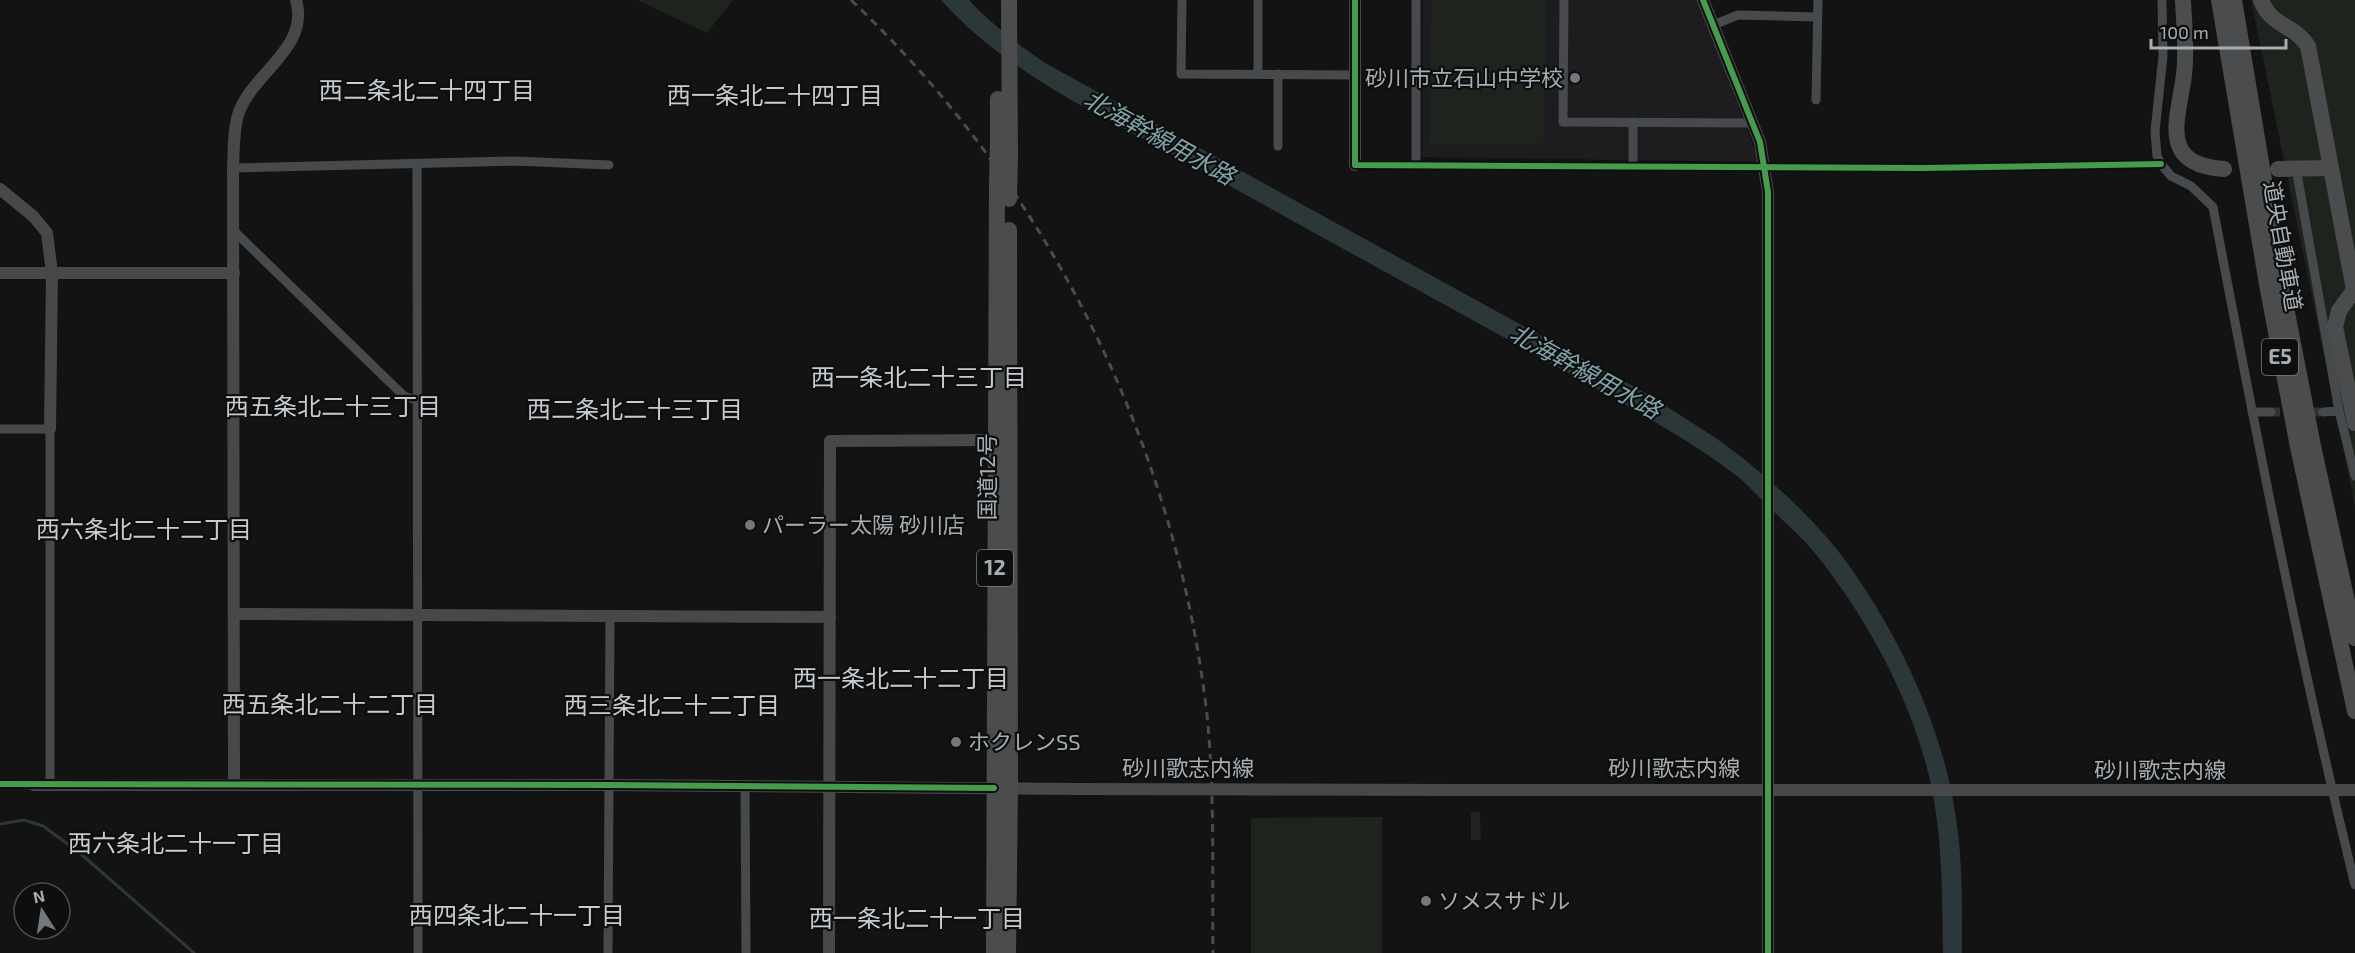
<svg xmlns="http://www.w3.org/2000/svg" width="2355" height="953" viewBox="0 0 2355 953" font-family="'Exo 2','Noto Sans JP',sans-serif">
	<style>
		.built { fill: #1d1d1f }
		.green { fill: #1e231d }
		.water { fill: #2c3739 }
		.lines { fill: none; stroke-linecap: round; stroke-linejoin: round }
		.stream { stroke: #2c3739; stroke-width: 3 }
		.street-tunnel { stroke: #303233; stroke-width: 9; stroke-dasharray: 9 4.5; stroke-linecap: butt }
		.street { stroke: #474a4c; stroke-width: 9 }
		.secondary { stroke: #46484a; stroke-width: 12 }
		.highway { stroke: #4a4c4d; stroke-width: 16 }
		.rail { stroke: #494b4c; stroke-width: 3; stroke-dasharray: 8 6; stroke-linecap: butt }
		.secondary-bridge { stroke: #46484a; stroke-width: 12 }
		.highway-bridge { stroke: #4a4c4d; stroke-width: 16 }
		.cycleway-casing { stroke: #0e0e0f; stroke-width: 10 }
		.cycleway { stroke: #469c4c; stroke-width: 6 }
		.poi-dot { fill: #72787b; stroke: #0e0e0f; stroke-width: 2 }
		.labels { text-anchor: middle; stroke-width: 4.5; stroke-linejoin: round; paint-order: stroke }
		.shield { fill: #0e0e0f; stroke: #787e82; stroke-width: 1.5 }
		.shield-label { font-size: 21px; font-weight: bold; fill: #a5aeb3 }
		.poi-label { font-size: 22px; fill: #a5aeb3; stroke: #0e0e0f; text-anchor: start }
		.street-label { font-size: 22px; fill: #a5aeb3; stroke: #0e0e0f }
		.neighbourhood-label { font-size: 24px; fill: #c6cbcf; stroke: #0e0e0f }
		.water-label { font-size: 24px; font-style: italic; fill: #80a4ab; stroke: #0e0e0f }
	</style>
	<rect width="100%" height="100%" fill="#131313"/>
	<!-- built -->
	<path class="built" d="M1423,0H1699L1759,162L1422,157Z"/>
	<!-- green -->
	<g class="green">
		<path d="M637,0H733L707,33Z"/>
		<path d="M1431,0H1547L1543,145L1429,144Z"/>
		<path d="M2251,0H2355V506Z"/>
		<path d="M1471,812H1480L1481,840H1471Z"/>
		<path d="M1382,817V953H1251V818Z"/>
	</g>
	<!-- water -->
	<path class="water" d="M941,0H969C991,24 1018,44 1045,63L1647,394C1684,418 1723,440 1756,469C1788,496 1820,526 1845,560C1897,631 1942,725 1955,812C1963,859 1962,906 1962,953H1943C1942,893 1943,831 1928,772C1908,693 1865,615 1814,552C1801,536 1784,522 1769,507C1759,497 1748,485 1737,476C1697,445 1653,421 1610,396C1471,319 1332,243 1194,166C1105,117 1010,77 941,0Z"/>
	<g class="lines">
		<!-- stream -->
		<path class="stream" d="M0,824L24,820L43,826L81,854L194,953"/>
		<!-- street-tunnel -->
		<path class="street-tunnel" d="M2271,412H2323"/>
		<!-- street -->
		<g class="street">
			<path d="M1182,0L1181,74L1355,75"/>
			<path d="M1564,0L1563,122L1753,123"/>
			<path d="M2162,0L2163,56L2155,131L2157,156L2161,164L2171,176L2191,186L2213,207C2256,434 2300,661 2355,885"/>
			<path d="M1713,25L1738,15L1817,17"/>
			<path d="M1258,74V0"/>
			<path d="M1278,74V146"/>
			<path d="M1816,100L1818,0"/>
			<path d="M1633,122V166"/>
			<path d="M417,163L418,953"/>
			<path d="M1355,165L1922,168L2161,164"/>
			<path d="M1416,165V0"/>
			<path d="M233,168L515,161L609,165"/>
			<path d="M2296,168L2339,411L2355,476"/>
			<path d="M235,232L404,396L419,401"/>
			<path d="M2252,412H2271"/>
			<path d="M2323,412L2339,411"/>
			<path d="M0,429H50V784"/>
			<path d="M0,784L34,785"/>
			<path d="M745,786L746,953"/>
			<path d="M608,953L610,615"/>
		</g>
		<!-- secondary -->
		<g class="secondary">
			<path d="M1703,0L1760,142L1768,192V953"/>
			<path d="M1355,165V0"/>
			<path d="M0,189L34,217L47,233L52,273L50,429"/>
			<path d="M0,273H234"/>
			<path d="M234,614L830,617"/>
			<path d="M34,785H608L1075,789"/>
			<path d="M234,785L233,168C234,150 233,129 239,112C254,72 310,47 296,0"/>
			<path d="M1460,790H2355"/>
			<path d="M829,953L830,441L997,440"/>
		</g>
		<!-- highway -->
		<g class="highway">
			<path d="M1009,0L1010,156"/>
			<path d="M2183,0C2184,25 2187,50 2184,75C2178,120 2158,165 2224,169"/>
			<path d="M2219,0L2268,290L2298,447L2355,711"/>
			<path d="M2234,0L2281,282L2313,446L2355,638"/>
			<path d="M2261,0C2271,27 2294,24 2308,46L2355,295"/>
			<path d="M998,99V140"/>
			<path d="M2278,169L2331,168"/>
			<path d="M2354,290L2339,311L2335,327L2355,423"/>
			<path d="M994,953L997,183"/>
			<path d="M1008,953L1010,788L1009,230"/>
		</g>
		<!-- rail -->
		<path class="rail" d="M851,0C1049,187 1176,445 1207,715C1215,794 1212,874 1213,953"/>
		<!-- secondary-bridge -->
		<path class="secondary-bridge" d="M1075,789L1460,790"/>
		<!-- highway-bridge -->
		<g class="highway-bridge">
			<path d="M997,183L998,140"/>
			<path d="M1009,199L1010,156"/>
		</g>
		<defs>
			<g id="cycleway">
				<path d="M1355,0V165L1922,168L2161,164"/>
				<path d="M1703,0L1760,142L1768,192V953"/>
				<path d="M0,784L608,785L994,788"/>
			</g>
		</defs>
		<!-- cycleway casing -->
		<use href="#cycleway" class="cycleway-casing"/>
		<!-- cycleway -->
		<use href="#cycleway" class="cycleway"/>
	</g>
	<!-- markers -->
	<g class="poi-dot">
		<circle cx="1575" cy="78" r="6"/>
		<circle cx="750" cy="525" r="6"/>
		<circle cx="956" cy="742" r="6"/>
		<circle cx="1426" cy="901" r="6"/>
	</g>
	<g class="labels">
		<!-- shield labels -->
		<g class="shield">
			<rect x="2262" y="339" width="36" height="36" rx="4.5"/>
			<rect x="977" y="550" width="36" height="36" rx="4.5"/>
		</g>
		<g class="shield-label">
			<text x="2280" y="364">E5</text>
			<text x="995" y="575">12</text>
		</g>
		<!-- poi labels -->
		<g class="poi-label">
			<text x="1563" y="86" text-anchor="end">砂川市立石山中学校</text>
			<text x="762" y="533">パーラー太陽 砂川店</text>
			<text x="968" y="750">ホクレンSS</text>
			<text x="1438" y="909">ソメスサドル</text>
		</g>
		<!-- street labels -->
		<g class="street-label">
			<text transform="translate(2283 246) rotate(80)" y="8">道央自動車道</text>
			<text transform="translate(987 477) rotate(-90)" y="8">国道12号</text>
			<text x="1188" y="776">砂川歌志内線</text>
			<text x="1674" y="776">砂川歌志内線</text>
			<text x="2160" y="778">砂川歌志内線</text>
		</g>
		<!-- neighbourhood labels -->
		<g class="neighbourhood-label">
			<text x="427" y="99">西二条北二十四丁目</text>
			<text x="775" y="104">西一条北二十四丁目</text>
			<text x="919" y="386">西一条北二十三丁目</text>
			<text x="333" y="415">西五条北二十三丁目</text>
			<text x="635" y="418">西二条北二十三丁目</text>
			<text x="144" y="538">西六条北二十二丁目</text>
			<text x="901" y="687">西一条北二十二丁目</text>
			<text x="330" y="713">西五条北二十二丁目</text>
			<text x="672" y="714">西三条北二十二丁目</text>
			<text x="176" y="852">西六条北二十一丁目</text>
			<text x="517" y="924">西四条北二十一丁目</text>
			<text x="917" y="927">西一条北二十一丁目</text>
		</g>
		<!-- water labels -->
		<g class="water-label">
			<text transform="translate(1159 138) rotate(29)" y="8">北海幹線用水路</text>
			<text transform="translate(1585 372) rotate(29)" y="8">北海幹線用水路</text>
		</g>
	</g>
	<!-- north arrow -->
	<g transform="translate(42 911) rotate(348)"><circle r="28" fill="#0e0e0f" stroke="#4a4e51" stroke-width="1.5"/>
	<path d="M0-4.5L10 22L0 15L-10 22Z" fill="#72787b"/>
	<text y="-9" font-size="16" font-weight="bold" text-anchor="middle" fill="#a5aeb3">N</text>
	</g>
	<!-- scale -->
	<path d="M2151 39v9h135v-9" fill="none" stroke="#a5aeb3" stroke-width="3"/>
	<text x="2160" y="39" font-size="18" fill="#a5aeb3" stroke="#0e0e0f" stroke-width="4.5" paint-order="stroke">100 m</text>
</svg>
